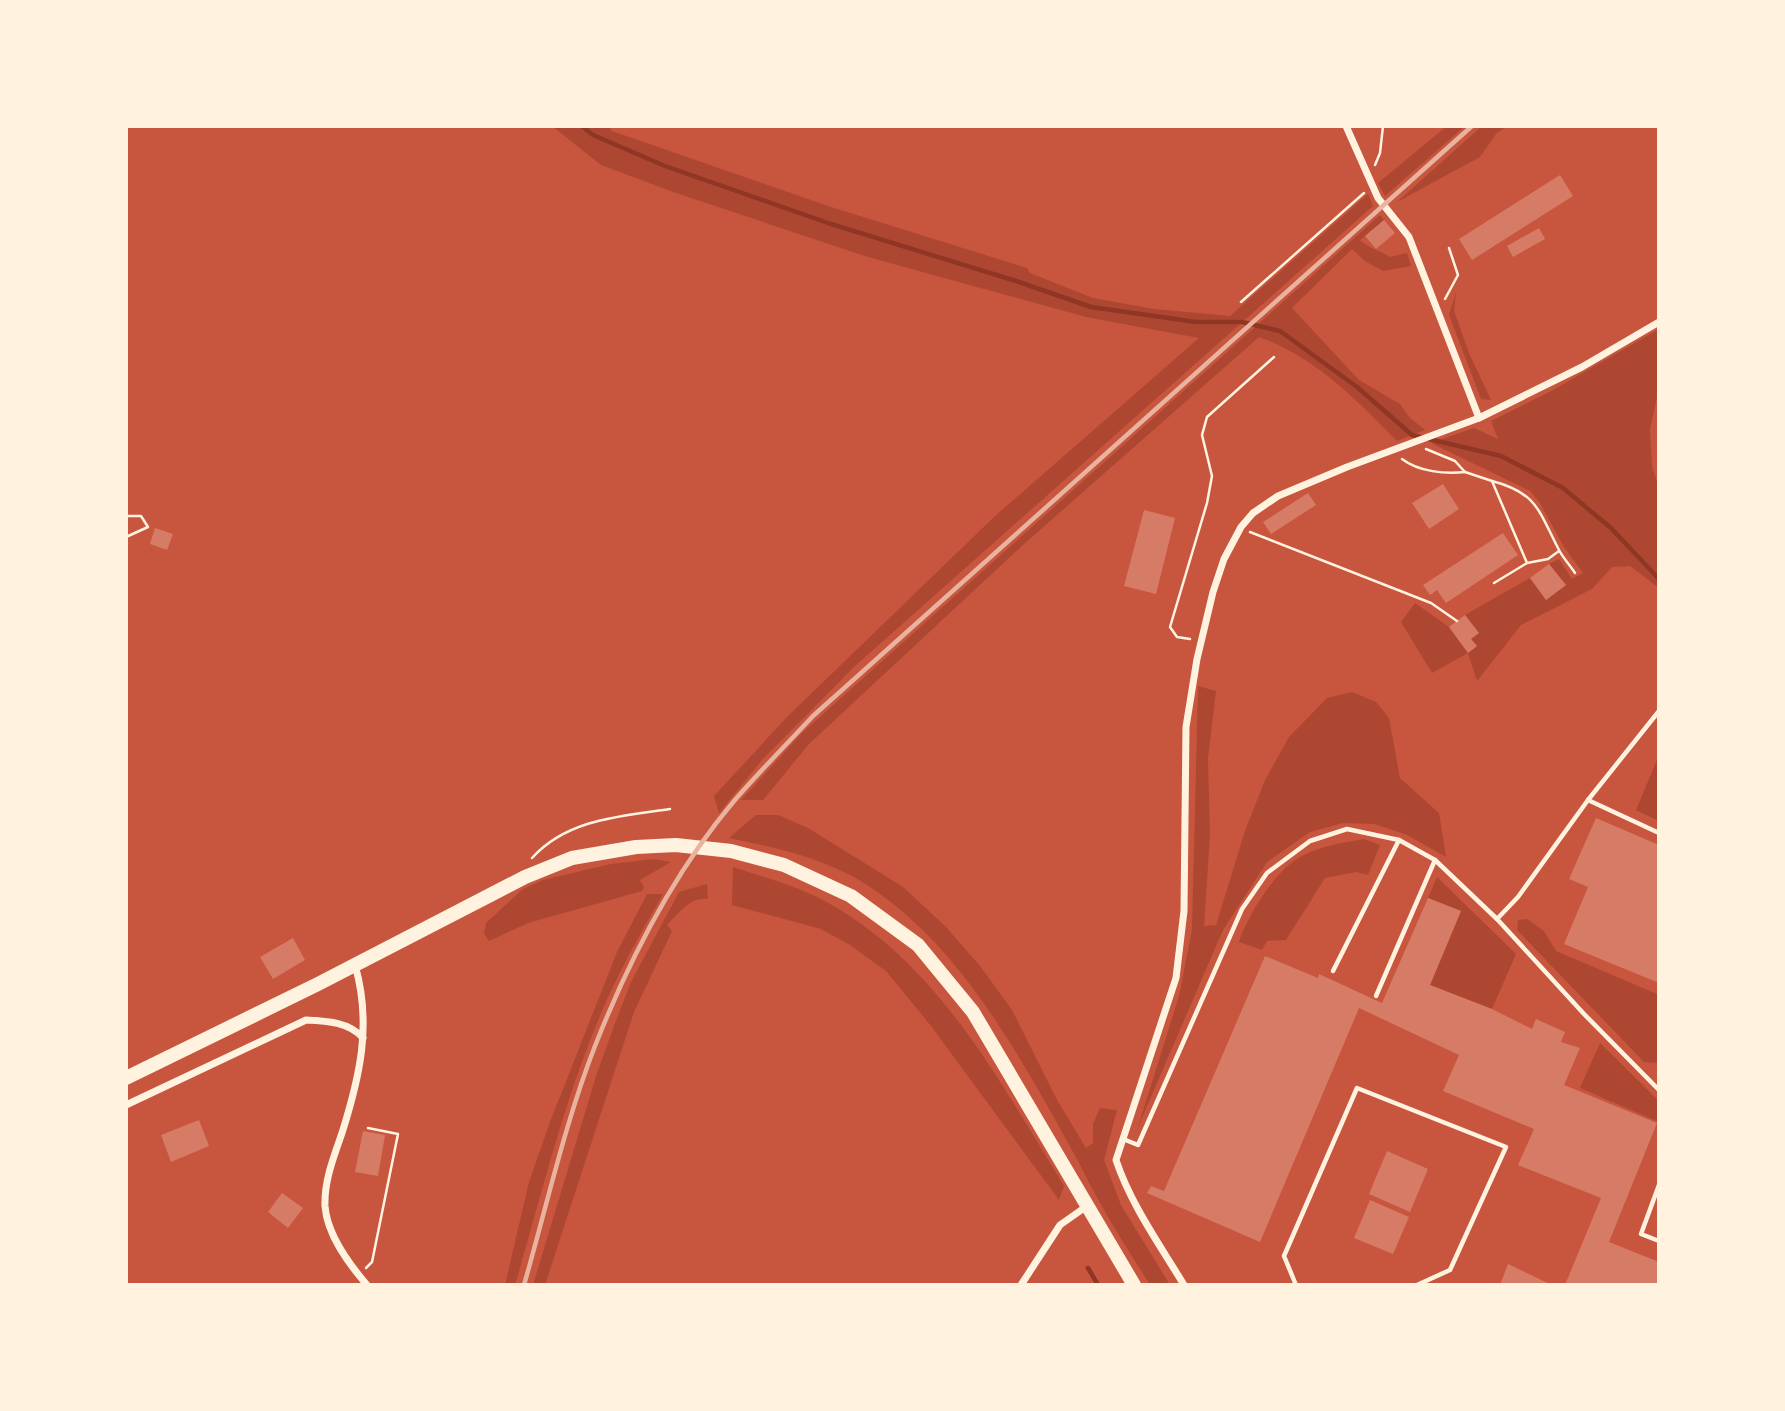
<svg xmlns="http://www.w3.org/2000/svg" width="1785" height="1411" viewBox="0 0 1785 1411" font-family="Roboto,sans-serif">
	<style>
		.green { fill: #ae4732 }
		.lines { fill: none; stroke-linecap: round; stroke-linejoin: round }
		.stream { stroke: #8f3625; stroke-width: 4.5 }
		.building { fill: #d67c66 }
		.path { stroke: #fff3e0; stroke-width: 2.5 }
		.service { stroke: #fff3e0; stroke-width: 4.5 }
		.minor { stroke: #fff3e0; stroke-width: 7 }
		.primary { stroke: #fff3e0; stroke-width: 14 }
		.rail { stroke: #e9b49f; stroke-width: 4.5 }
	</style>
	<rect width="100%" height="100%" fill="#c8553d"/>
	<!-- green -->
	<g class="green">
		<path d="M552,126H608L612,131L828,206L1027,268L1030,273L1093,298L1154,309L1230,316L1368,194L1373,206L855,666L762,760L719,813L714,796L787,717L994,517L1199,338L1086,317L868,257L676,193L601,165Z"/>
		<path d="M1447,126H1465L1385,196L1378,183Z"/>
		<path d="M1482,126H1507L1496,134L1480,157L1397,202Z"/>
		<path d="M1380,215L1384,220L1360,240C1368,248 1381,251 1390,257L1407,253L1411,266L1383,271L1365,261L1352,249L1292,308L1359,380L1400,404L1409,417L1425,430L1397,441C1357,400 1314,356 1259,337L1024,544L809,744L763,800H741L802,733Z"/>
		<path d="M1456,292L1454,311L1469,353L1491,400L1481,399L1449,315Z"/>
		<path d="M1659,329V388L1650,429L1652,467L1659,487V588L1630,566L1612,567L1592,589L1521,625L1477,681L1468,653L1432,673L1401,622L1415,603L1449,627L1468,653L1476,647L1471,639L1479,633L1465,615L1530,578L1546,600L1566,585L1549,564L1559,559L1572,579L1583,573L1564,547L1540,503L1530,491L1431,443L1474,428L1498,439L1491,421L1553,390Z"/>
		<path d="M1198,686L1216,691L1208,758L1210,835L1204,926L1216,925L1245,831L1265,780L1289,737L1327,698L1352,692L1376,702L1389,718L1400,778L1439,813L1446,857L1407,835L1375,824L1343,823L1310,832L1267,862L1223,930L1138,1127L1179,996L1192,930Z"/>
		<path d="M1659,755V821L1636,810Z"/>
		<path d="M756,815H778L808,828L903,887L945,926L980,966L1012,1010L1056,1098L1086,1148L1093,1143V1124L1100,1108L1117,1110L1104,1160L1121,1205L1170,1285H1150C1131,1255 1112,1225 1095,1194C1087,1180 1081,1165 1073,1152C1018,1053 958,940 859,880C819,857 773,847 729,838Z"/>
		<path d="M1364,839L1380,845L1368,875L1356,872L1325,878L1286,940L1267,941L1262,950L1239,942C1247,916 1276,870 1300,857C1320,846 1341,843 1364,839Z"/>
		<path d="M653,859L671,862L640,880L644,887L642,891L528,923L489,941L484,933L486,923L523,889L543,880L611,864Z"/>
		<path d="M733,867C763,877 794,885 823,900C938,962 998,1079 1064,1186L1059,1200L931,1026L886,971L850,945L821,929L732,905Z"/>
		<path d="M1437,877L1516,954L1492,1009L1430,985L1461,911L1428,898Z"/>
		<path d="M707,884L708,899C690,896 679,913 667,925L672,931L634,1012L545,1285H533L597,1073L617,1018L631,982L679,892Z"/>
		<path d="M647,894H663C639,936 615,978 597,1023C562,1108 541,1197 515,1285H505L529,1182L550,1122L617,952Z"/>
		<path d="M1527,919L1544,931L1556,951L1657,994L1659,992V1063L1644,1062L1517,930L1518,920Z"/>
		<path d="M1600,1043L1657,1099L1659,1102V1122L1580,1088Z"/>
	</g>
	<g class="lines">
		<!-- stream -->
		<g class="stream">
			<path d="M582,126L593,135L665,166L831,224L1016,281L1091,307L1196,322H1242L1280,331L1357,387L1412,435L1501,456L1563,488L1611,528L1659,579"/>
			<path d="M1088,1268L1098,1285"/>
		</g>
	</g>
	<!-- building -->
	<g class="building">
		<path d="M1560,175L1573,196L1472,260L1459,239Z"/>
		<path d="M1384,220L1395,233L1376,249L1365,236Z"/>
		<path d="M1539,228L1545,239L1513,257L1507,246Z"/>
		<path d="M1443,484L1459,509L1429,529L1412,503Z"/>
		<path d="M1308,493L1316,505L1271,534L1263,522Z"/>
		<path d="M1144,510L1175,518L1156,594L1124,586Z"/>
		<path d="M155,528L173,534L167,550L150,544Z"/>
		<path d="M1503,533L1518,555L1446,603L1437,590L1430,595L1423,585Z"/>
		<path d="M1549,564L1566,585L1546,600L1530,578Z"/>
		<path d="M1465,615L1479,633L1471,639L1477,646L1468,653L1449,627Z"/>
		<path d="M1596,818L1659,845V983L1564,944L1588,887L1569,879Z"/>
		<path d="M1428,898L1461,911L1430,985L1492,1009L1532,1029L1536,1019L1565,1032L1561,1042L1580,1048L1564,1085L1657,1123L1609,1242L1659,1262V1285H1565L1601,1198L1518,1165L1534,1129L1443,1091L1459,1055L1359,1008L1260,1242L1147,1193L1151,1186L1164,1191L1265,956L1318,978L1319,974L1382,1003Z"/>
		<path d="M293,938L305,960L273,979L260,957Z"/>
		<path d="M199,1120L209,1146L171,1162L161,1135Z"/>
		<path d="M363,1131L385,1135L378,1176L355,1172Z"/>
		<path d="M1387,1151L1428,1169L1410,1212L1369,1194Z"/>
		<path d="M282,1193L303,1208L288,1228L268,1212Z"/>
		<path d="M1370,1200L1409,1217L1393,1254L1354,1238Z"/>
		<path d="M1508,1264L1552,1285H1500Z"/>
	</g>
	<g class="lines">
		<!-- path -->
		<g class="path">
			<path d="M1375,165L1380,153L1383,126"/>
			<path d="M1445,299L1458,275L1449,248"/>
			<path d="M1241,302L1364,193"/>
			<path d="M1426,449L1455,461L1465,472L1492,481L1527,563L1494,583"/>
			<path d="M1402,459C1419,472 1445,474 1465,472"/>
			<path d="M1492,481C1538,493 1539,512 1559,550C1563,558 1570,565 1575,573"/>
			<path d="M126,516H141L148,527L126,537"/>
			<path d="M1250,532L1431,603L1457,621"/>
			<path d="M1527,563L1548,559L1559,551"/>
			<path d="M1190,639L1177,637L1170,627L1207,503L1212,476L1202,435L1207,417L1274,357"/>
			<path d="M532,858C567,819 621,816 670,809"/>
			<path d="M366,1268L372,1262L398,1134L368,1128"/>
		</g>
		<!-- service -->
		<g class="service">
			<path d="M1588,800L1659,833"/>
			<path d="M1497,919L1518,897L1588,800L1659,711"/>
			<path d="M1333,971L1399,840"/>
			<path d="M1376,996L1435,860"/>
			<path d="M1123,1139L1138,1145L1242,909L1267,873L1310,841L1347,829L1399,840L1435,860L1497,919L1584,1014L1659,1090"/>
			<path d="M1659,1185L1641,1234L1659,1241"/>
			<path d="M1296,1285L1284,1256L1357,1088L1506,1147L1450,1270L1417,1285"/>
		</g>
		<!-- minor -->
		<g class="minor">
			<path d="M1346,126L1378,198L1409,237L1479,418"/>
			<path d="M355,965C372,1024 360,1076 342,1133C334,1156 324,1181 325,1206C327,1235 349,1264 367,1285"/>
			<path d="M126,1105L306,1020C327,1021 349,1022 363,1038"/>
			<path d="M1021,1285L1060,1225L1087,1206"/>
			<path d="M1184,1285C1160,1245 1131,1205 1116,1160L1176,978L1184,911L1186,727L1197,659L1213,592L1224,559L1241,527L1253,513L1278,496L1347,467L1479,418L1582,367L1659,322"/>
		</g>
		<!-- primary -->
		<path class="primary" d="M126,1078L318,984L525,877L572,858L636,847L676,845L731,851L784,865L851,896L918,945L973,1012L1134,1285"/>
		<!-- rail -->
		<path class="rail" d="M524,1285C547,1205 565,1123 595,1046C629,960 674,872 734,801C759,772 787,744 813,716L1472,126"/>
	</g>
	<!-- border -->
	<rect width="1785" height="1411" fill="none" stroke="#fff3e0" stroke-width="256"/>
</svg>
